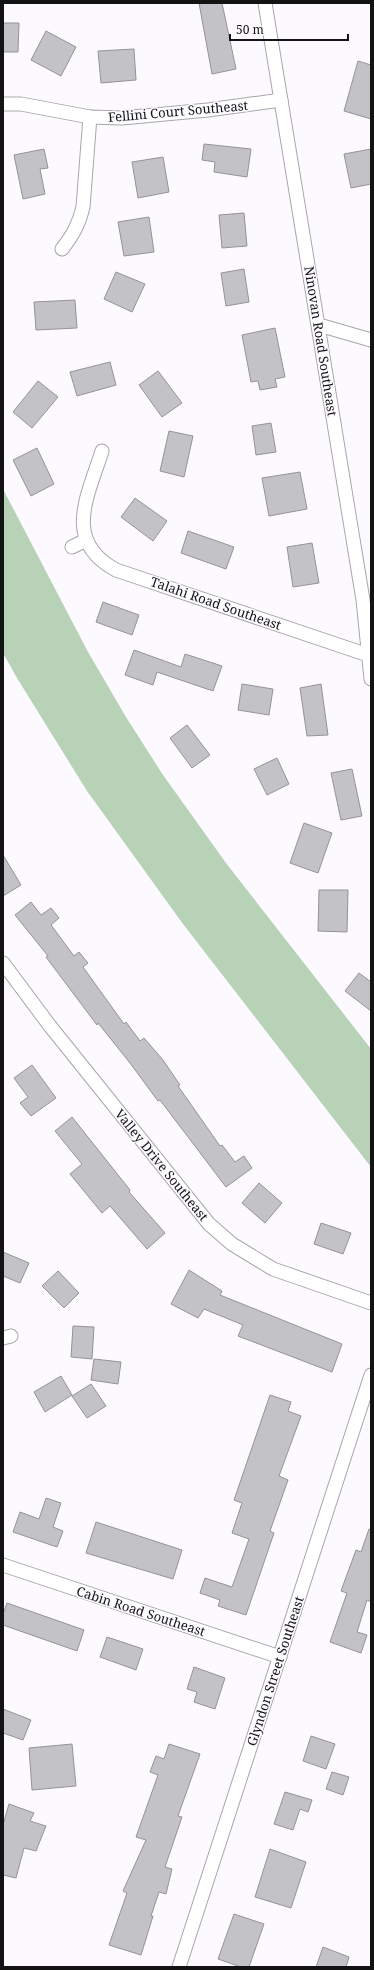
<svg xmlns="http://www.w3.org/2000/svg" width="374" height="1970" viewBox="0 0 374 1970" font-family="'Noto Serif',serif">
	<style>
		.green { fill: #b7d2b7 }
		.building { fill: #c3c2c6; stroke: #959397 }
		.lines { fill: none; stroke-linecap: round; stroke-linejoin: round }
		.street-casing { stroke: #a8a6aa; stroke-width: 15 }
		.street { stroke: #fff; stroke-width: 13 }
		.labels { text-anchor: middle; stroke-width: 3; stroke-linejoin: round; paint-order: stroke }
		.street-label { font-size: 13px; fill: #141314; stroke: #fcfafe }
	</style>
	<rect width="100%" height="100%" fill="#fcfafe"/>
	<!-- green -->
	<path class="green" d="M3,489L88,652L126,717L163,775L226,863L371,1049V1167L183,924L87,791L17,678L3,653Z"/>
	<!-- building -->
	<g class="building">
		<path d="M199,3H222L236,69L212,74Z"/>
		<path d="M3,23H19L18,52H3Z"/>
		<path d="M46,31L76,47L61,76L31,60Z"/>
		<path d="M134,49L136,80L101,83L98,51Z"/>
		<path d="M358,61L371,65V119L344,111Z"/>
		<path d="M204,144L251,149L247,177L214,172L215,162L202,160Z"/>
		<path d="M44,149L48,168L40,169L45,194L23,199L14,155Z"/>
		<path d="M371,149V184L351,188L344,154Z"/>
		<path d="M163,157L169,192L138,198L132,162Z"/>
		<path d="M244,213L247,246L222,248L219,215Z"/>
		<path d="M149,217L154,252L124,256L118,222Z"/>
		<path d="M244,269L249,302L226,306L221,273Z"/>
		<path d="M116,272L145,284L132,312L104,299Z"/>
		<path d="M75,300L77,328L36,330L34,302Z"/>
		<path d="M275,328L285,377L275,379L277,387L260,390L258,381L251,382L242,335Z"/>
		<path d="M110,362L116,385L77,396L70,372Z"/>
		<path d="M158,371L182,403L162,417L139,385Z"/>
		<path d="M38,381L58,397L32,428L13,412Z"/>
		<path d="M271,423L276,452L256,455L252,426Z"/>
		<path d="M169,431L193,436L184,477L160,471Z"/>
		<path d="M37,448L54,484L31,496L13,460Z"/>
		<path d="M300,472L307,509L269,516L262,478Z"/>
		<path d="M135,498L167,521L153,541L121,517Z"/>
		<path d="M188,531L234,547L226,569L181,553Z"/>
		<path d="M312,543L319,583L293,587L287,547Z"/>
		<path d="M103,602L139,615L132,635L96,622Z"/>
		<path d="M134,650L181,667L185,654L222,666L213,691L157,672L153,685L125,675Z"/>
		<path d="M242,684L273,689L269,715L238,710Z"/>
		<path d="M321,684L328,735L307,736L300,688Z"/>
		<path d="M187,725L210,755L192,768L170,738Z"/>
		<path d="M277,758L289,784L267,795L254,769Z"/>
		<path d="M352,769L362,816L341,820L331,773Z"/>
		<path d="M304,823L332,833L318,873L290,863Z"/>
		<path d="M3,855L21,885L3,896Z"/>
		<path d="M319,890H348L347,932L318,931Z"/>
		<path d="M31,902L41,915L51,908L59,918L51,925L74,956L79,952L88,963L83,967L124,1024L126,1022L140,1041L144,1038L163,1060L180,1085L178,1086L220,1146L222,1145L235,1162L244,1156L252,1168L226,1187L160,1100L158,1101L130,1063L98,1023L97,1025L46,957L48,956L15,915Z"/>
		<path d="M359,973L371,982V1011L345,991Z"/>
		<path d="M32,1065L56,1098L31,1116L20,1103L28,1097L14,1078Z"/>
		<path d="M72,1117L130,1190L129,1192L165,1233L147,1249L110,1206L102,1213L70,1174L82,1164L55,1131Z"/>
		<path d="M259,1183L282,1203L265,1223L242,1203Z"/>
		<path d="M321,1223L351,1233L343,1254L314,1244Z"/>
		<path d="M3,1252L29,1263L20,1283L3,1276Z"/>
		<path d="M189,1270L222,1291L220,1295L342,1344L332,1372L238,1336L243,1325L204,1309L198,1318L171,1304Z"/>
		<path d="M58,1271L79,1293L64,1308L42,1286Z"/>
		<path d="M73,1326L94,1327L92,1359L71,1357Z"/>
		<path d="M94,1359L121,1362L118,1384L91,1380Z"/>
		<path d="M61,1376L72,1395L45,1412L34,1392Z"/>
		<path d="M91,1384L106,1406L87,1418L72,1396Z"/>
		<path d="M270,1395L291,1402L288,1411L301,1416L279,1476L288,1480L270,1531L274,1533L246,1615L218,1606L220,1600L200,1593L205,1578L232,1587L236,1576L249,1539L232,1533L242,1503L234,1500Z"/>
		<path d="M46,1498L61,1503L53,1527L63,1531L57,1547L13,1532L20,1512L39,1519Z"/>
		<path d="M96,1522L182,1550L173,1579L86,1553Z"/>
		<path d="M369,1529H371V1602L367,1600L357,1632L367,1635L361,1653L330,1642L347,1593L341,1591L356,1550L361,1552Z"/>
		<path d="M7,1603L84,1630L77,1651L3,1625V1614Z"/>
		<path d="M107,1637L143,1649L136,1670L100,1657Z"/>
		<path d="M194,1667L225,1678L215,1709L194,1702L197,1692L187,1689Z"/>
		<path d="M3,1709L31,1720L23,1740L3,1733Z"/>
		<path d="M311,1736L335,1744L326,1769L303,1761Z"/>
		<path d="M72,1744L76,1786L32,1790L29,1748Z"/>
		<path d="M169,1744L200,1754L178,1816L182,1817L165,1867L172,1869L166,1894L159,1892L151,1916H153L141,1955L109,1945L127,1893L123,1891L146,1840L136,1837L158,1775L150,1772L156,1756L164,1759Z"/>
		<path d="M332,1772L349,1777L343,1795L326,1789Z"/>
		<path d="M285,1792L312,1800L308,1812L300,1809L293,1830L274,1824Z"/>
		<path d="M9,1804L34,1813L30,1821L46,1826L36,1851L24,1848L16,1878L3,1875V1825Z"/>
		<path d="M270,1849L306,1862L291,1908L255,1897Z"/>
		<path d="M234,1914L264,1924L249,1967H241L218,1959Z"/>
		<path d="M323,1947L349,1957L346,1967H316Z"/>
	</g>
	<g class="lines">
		<defs>
			<g id="street">
				<path d="M265,3L363,600L371,679"/>
				<path d="M3,104H21L90,117L122,118L208,110L281,100"/>
				<path d="M62,249C73,235 79,224 83,207L90,117"/>
				<path d="M319,325L371,340"/>
				<path d="M102,451C88,496 62,541 116,570L371,656"/>
				<path d="M72,547L86,540"/>
				<path d="M3,963L50,1026L209,1224L232,1244L273,1269L371,1303"/>
				<path d="M3,1338L11,1336"/>
				<path d="M3,1565L280,1657"/>
				<path d="M179,1967L371,1375"/>
			</g>
		</defs>
		<!-- street casing -->
		<use href="#street" class="street-casing"/>
		<!-- street -->
		<use href="#street" class="street"/>
	</g>
	<g class="labels">
		<!-- street labels -->
		<g class="street-label">
			<text transform="translate(178 111) rotate(-5)" y="5">Fellini Court Southeast</text>
			<text transform="translate(321 341) rotate(81)" y="5">Ninovan Road Southeast</text>
			<text transform="translate(216 603) rotate(19)" y="5">Talahi Road Southeast</text>
			<text transform="translate(162 1165) rotate(51)" y="5">Valley Drive Southeast</text>
			<text transform="translate(141 1611) rotate(18)" y="5">Cabin Road Southeast</text>
			<text transform="translate(275 1671) rotate(-72)" y="5">Glyndon Street Southeast</text>
		</g>
	</g>
	<!-- border -->
	<rect width="374" height="1970" fill="none" stroke="#141314" stroke-width="8"/>
	<!-- scale -->
	<path d="M230 34v6h118v-6" fill="none" stroke="#141314" stroke-width="2"/>
	<text x="236" y="34" font-size="12" fill="#141314" stroke="#fcfafe" stroke-width="3" paint-order="stroke">50 m</text>
</svg>
